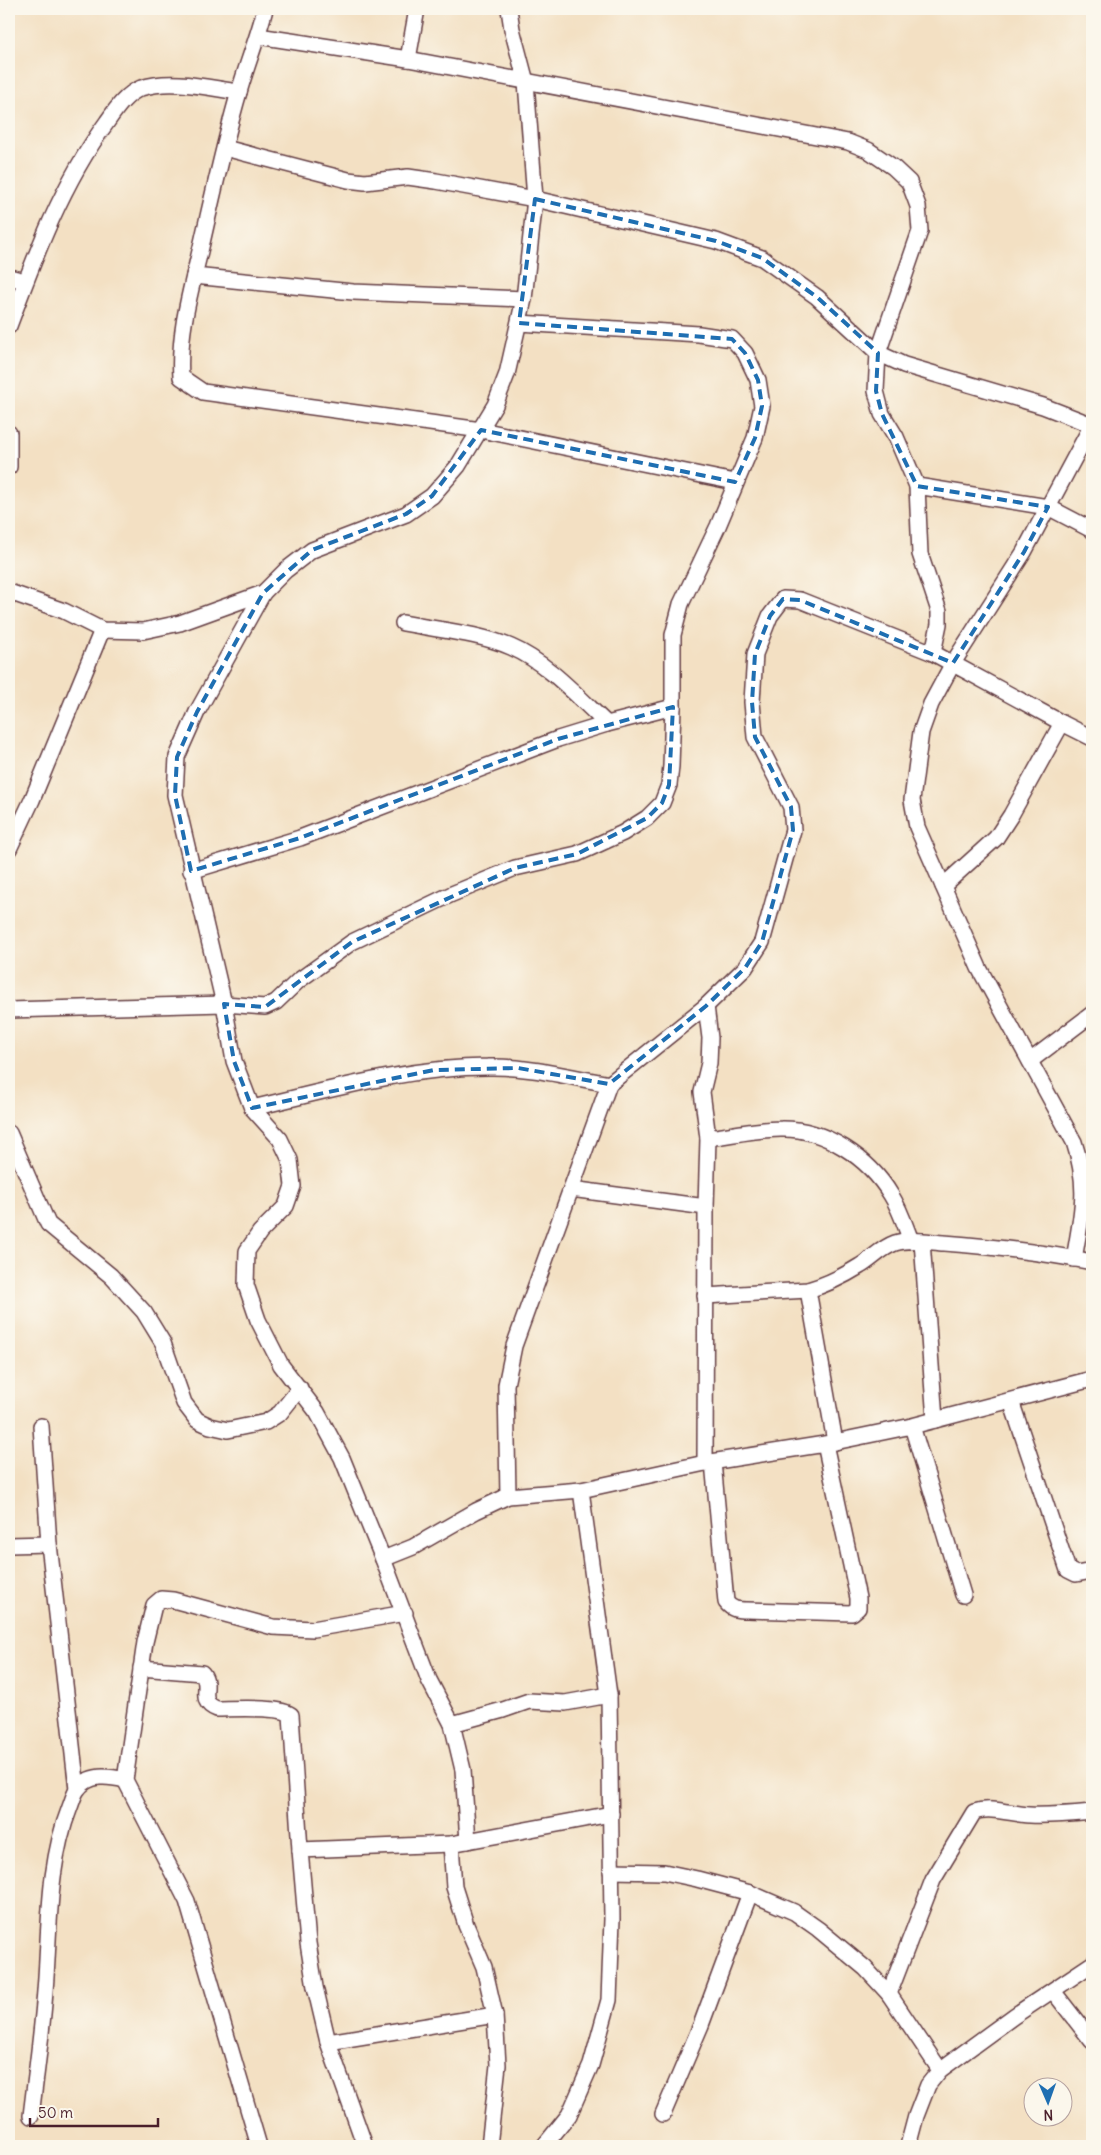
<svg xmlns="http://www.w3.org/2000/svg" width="1101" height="2155" viewBox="0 0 1101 2155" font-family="Delius,sans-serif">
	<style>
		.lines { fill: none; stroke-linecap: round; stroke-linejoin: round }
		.street-casing { stroke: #633c42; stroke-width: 18 }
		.street { stroke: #fff; stroke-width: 15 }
		.marked { fill: none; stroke: #1f6fb2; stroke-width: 4; stroke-dasharray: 10 6; stroke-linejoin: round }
	</style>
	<rect width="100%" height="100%" fill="#fbf7ec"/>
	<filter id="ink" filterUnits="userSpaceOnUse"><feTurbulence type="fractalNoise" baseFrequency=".02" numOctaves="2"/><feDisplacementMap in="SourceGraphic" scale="10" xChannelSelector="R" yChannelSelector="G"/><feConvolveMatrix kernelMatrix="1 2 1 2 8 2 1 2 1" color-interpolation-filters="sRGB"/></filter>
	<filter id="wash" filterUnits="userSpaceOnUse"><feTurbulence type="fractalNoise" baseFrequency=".0096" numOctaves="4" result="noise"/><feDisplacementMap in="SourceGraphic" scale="20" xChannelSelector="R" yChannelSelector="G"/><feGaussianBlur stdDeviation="1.12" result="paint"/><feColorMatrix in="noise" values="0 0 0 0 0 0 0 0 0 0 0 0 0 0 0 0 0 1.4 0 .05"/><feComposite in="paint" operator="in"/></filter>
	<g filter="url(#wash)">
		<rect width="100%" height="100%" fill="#f3e0c3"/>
	</g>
	<g filter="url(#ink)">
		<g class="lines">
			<defs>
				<g id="street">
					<path d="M265,9C258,37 247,64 239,92C224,143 213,195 201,247C191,289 178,333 181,377L203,392L481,430L735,482"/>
					<path d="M258,36L408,59L848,142L868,150L893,167L909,182L918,206L920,231L878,353L876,391L882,414L896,437L917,486L1048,507L1092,530"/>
					<path d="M408,59L417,9"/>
					<path d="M225,148L348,180L365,182L408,177L436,181L535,199L716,241L762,258L817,297L878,353L904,365L1043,406L1092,425"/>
					<path d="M194,276L353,292L524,299"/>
					<path d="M9,277L25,281"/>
					<path d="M9,326C35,256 62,183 107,122C116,109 126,94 141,88C171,78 209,88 239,92"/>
					<path d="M9,433V467"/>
					<path d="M917,486L920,554L939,611V624L933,653"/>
					<path d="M9,592L64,611L102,630L143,631L180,623L263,593L286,570L312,550L406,514L432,496L458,466L495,405L507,374L524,299L535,199L526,82L512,29L509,9"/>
					<path d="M263,593L197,712L177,757L175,795L224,1004L234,1061L252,1108L280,1139L290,1160L293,1186L286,1206L260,1232L247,1251L246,1285L258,1320L281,1365L317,1412L342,1458L383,1559"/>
					<path d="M403,623C438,630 478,633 511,647C548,663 578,697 607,724"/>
					<path d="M9,849L32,800L102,630"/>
					<path d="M191,871L300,838L558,739L607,724L673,707"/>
					<path d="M943,886L996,838L1011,815L1062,723"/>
					<path d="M9,1010L224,1004L265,1007L276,1002L298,981L352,942L452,894L515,868L577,854L623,833L647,818L662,803L669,785L671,766L673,707V635L681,604L718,526L755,438L762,406L758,380L745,353L732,339L699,334L519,323"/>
					<path d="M1030,1061L1092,1014"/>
					<path d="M252,1108C329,1090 408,1067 488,1067C528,1066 569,1077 609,1084"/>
					<path d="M9,1133L48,1224L111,1276L144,1312L163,1343L184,1403L197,1420L210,1426L228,1430L266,1422L280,1413L300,1388"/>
					<path d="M708,1138C732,1135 757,1129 781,1129C825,1128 869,1158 891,1195C900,1209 905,1225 911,1241"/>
					<path d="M571,1189L706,1207"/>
					<path d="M922,1241L935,1420"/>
					<path d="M1074,1259C1082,1213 1089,1187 1074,1142L979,968L917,827L912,800L921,732L931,704L953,663L1024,552L1092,425"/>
					<path d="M808,1290L835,1442"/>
					<path d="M705,1296L808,1290C825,1285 844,1276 860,1266C872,1259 881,1248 895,1243C910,1238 929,1242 944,1243C994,1247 1044,1252 1092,1262"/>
					<path d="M1011,1401L1068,1570L1076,1574L1092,1571"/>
					<path d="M41,1426L49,1544L77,1789"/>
					<path d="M912,1426L963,1595"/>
					<path d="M713,1462L726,1602C732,1610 738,1610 747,1610L852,1613L858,1608V1598L825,1444"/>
					<path d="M705,1463L706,1207L708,1138L702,1092L709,1063L710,1038L706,1006"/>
					<path d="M508,1496L506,1385L514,1346L609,1084L706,1006L745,968L762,942L793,830L791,807L755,737L752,702L755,654L770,616L783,599L800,600L933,653L1062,723L1092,738"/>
					<path d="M9,1545L49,1544"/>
					<path d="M141,1668L202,1673C213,1686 196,1701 217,1709C232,1709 281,1706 291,1715L300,1850"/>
					<path d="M452,1724L503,1710L529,1701L565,1703L609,1695"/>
					<path d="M468,1841L463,1770L452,1724L429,1680L383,1559L413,1547L476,1511L508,1496L581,1490"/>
					<path d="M451,1844L454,1887L466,1925L484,1967L495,2015L498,2065L489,2146"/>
					<path d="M611,1871L664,1872L697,1879L750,1893L794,1912L818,1929L865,1968L889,1994L940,2070"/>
					<path d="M1053,1991L1092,2041"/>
					<path d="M889,1994L933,1880L974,1812C991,1806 1011,1814 1029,1815C1050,1816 1071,1814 1092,1812"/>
					<path d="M328,2042L495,2015"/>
					<path d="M663,2114L701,2025L750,1893"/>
					<path d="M31,2116C36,2074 42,2033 45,1991C50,1930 47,1865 70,1807C72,1802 74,1794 77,1790C89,1773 108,1776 125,1780"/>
					<path d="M259,2146L187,1901L125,1780L145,1642L154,1605L161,1599L173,1600L273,1627L313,1629L405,1613"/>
					<path d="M365,2146L328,2042L315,1987L308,1943L300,1850L451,1844L611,1814"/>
					<path d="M544,2146L569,2115L591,2065L609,2000L612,1919L609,1695L581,1490L705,1463L825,1444L912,1426L1092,1379"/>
					<path d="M908,2146L916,2116L928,2085L940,2070L1014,2016L1092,1964"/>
				</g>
			</defs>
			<!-- street casing -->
			<use href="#street" class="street-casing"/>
			<!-- street -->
			<use href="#street" class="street"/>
		</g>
	</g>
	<!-- marked area -->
	<path class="marked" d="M535,199L716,241L762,258L817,297L878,353L876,391L882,414L917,486L1048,507L1024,552L953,663L800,600L783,599L770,616L755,654L752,702L755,737L791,807L793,830L762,942L745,968L706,1006L609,1084L518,1068L434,1070L252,1108L234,1061L224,1004L265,1007L352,942L515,868L577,854L647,818L662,803L669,785L673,707L558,739L300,838L191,871L175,795L177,757L197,712L263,593L312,550L406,514L432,496L481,430L735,482L755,438L762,406L758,380L745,353L732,339L519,323Z"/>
	<!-- margin -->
	<rect width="1101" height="2155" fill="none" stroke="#fbf7ec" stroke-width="30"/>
	<!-- north arrow -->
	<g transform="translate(1048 2102) rotate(178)"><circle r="24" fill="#fbf7ec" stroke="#b4a19f"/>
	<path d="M0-4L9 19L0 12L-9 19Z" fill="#1f6fb2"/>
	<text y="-8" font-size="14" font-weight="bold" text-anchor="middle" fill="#4a1f2b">N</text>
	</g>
	<!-- scale -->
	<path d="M30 2118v8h128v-8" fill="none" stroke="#4a1f2b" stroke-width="2.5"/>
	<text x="38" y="2118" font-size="15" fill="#4a1f2b" stroke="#fbf7ec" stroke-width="4" paint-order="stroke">50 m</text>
</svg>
